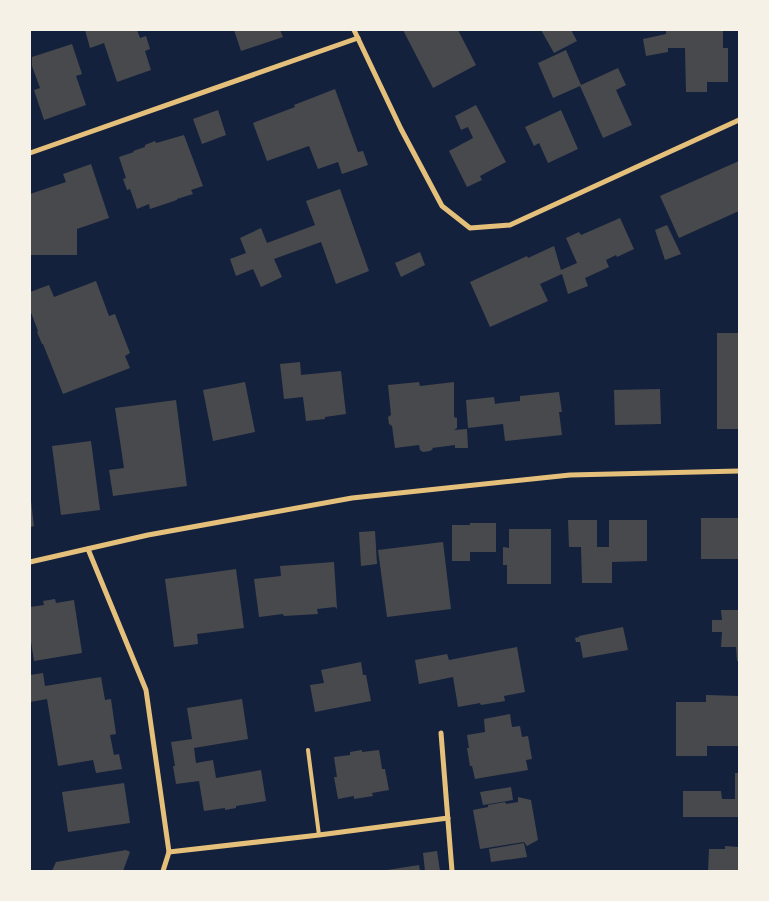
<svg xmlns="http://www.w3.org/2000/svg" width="769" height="901" viewBox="0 0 769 901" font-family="Cabin,sans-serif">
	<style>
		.building { fill: #48494c }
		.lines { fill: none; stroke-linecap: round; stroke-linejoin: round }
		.service { stroke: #e5c07b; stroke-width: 4 }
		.minor { stroke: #e5c07b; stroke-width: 5 }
	</style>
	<rect width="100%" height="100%" fill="#14213d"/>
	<!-- building -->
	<g class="building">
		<path d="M85,30H137L140,38L146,36L150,49L145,51L151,70L117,82L104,43L90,48Z"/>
		<path d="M234,30H280L283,37L241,51Z"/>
		<path d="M403,30H458L476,65L433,88Z"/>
		<path d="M541,30H571L577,41L554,53Z"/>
		<path d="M666,30H723V48H728V82H707V92H686L685,48H668V52L646,56L643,39L666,34Z"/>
		<path d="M72,44L82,74L76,76L86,105L44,120L34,90L40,88L32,66V57Z"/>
		<path d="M566,50L581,85L618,68L626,85L616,90L632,125L603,138L580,86L553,98L538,63Z"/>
		<path d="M335,89L358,152L363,151L368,165L342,174L338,162L318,169L309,146L267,161L253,123L295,107L294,105Z"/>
		<path d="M476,105L506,162L480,176L482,180L467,187L449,151L473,138L468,127L461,130L455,116Z"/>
		<path d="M218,110L226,135L202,144L193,119Z"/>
		<path d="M561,110L578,149L548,163L539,143L534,146L525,127Z"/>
		<path d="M184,135L203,186L191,190L193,194L177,199V200L150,209L149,204L137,209L130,189L127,190L123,179L126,178L119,157L134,152L133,151L145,147V145L155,141L156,143Z"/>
		<path d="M739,161V211L679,238L660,196Z"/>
		<path d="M91,164L109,218L77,229V255H30V194L66,182L63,174Z"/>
		<path d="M340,189L369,271L336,284L321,242L274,259L282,277L261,287L253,269L236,276L230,259L246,253L240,238L261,228L267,243L315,225L306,201Z"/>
		<path d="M620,218L634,249L617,257L616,255L606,260L609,267L585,278L588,286L568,294L562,274L540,284L548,301L490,327L470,282L527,256L528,258L554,246L561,270L577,263L566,238L579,232L581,235Z"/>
		<path d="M667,225L681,254L665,260L655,230Z"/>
		<path d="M420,252L425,265L401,277L395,263Z"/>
		<path d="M96,281L109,316L115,314L130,353L125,356L130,368L63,394L43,344H42L37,332L38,331L30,310V292L49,285L54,297Z"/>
		<rect x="717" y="333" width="22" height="96"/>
		<path d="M300,362L301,375L341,371L346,414L325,417V419L306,421L303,397L284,399L280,364Z"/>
		<path d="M245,382L255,432L213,441L203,390Z"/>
		<path d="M419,382L420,386L454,382V417L457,418V428L454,430L467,429L468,448H455V445L432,448L433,449L430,451L423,452L420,450L419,445L395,448L392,426L389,424L388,417L391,415L388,385Z"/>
		<path d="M660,389L661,424L615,425L614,390Z"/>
		<path d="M559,392L562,412H559L562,435L505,441L503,424L468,428L466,400L494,397L495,404L501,403L520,401V396Z"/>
		<path d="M176,400L187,486L113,496L109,470L124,468L115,408Z"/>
		<path d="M91,441L100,510L61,515L52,446Z"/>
		<path d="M30,501H31L34,526L30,527Z"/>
		<rect x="701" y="518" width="38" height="41"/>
		<path d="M568,520H597V547H609V520H647V561L612,562V583H582L581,547H569Z"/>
		<path d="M470,523H496V552H470V561H452V525H470Z"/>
		<path d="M509,529H551V584H507V565H503V547L509,548Z"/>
		<path d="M375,531L377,564L361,566L359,532Z"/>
		<path d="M443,542L451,609L387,617L378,550Z"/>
		<path d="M334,562L337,609L335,607L317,609L318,614L284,616L283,614L259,617L254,579L281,576L280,566Z"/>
		<path d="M236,569L244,628L197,634L198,644L174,647L165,579Z"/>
		<path d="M55,599L56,603L74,600L82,653L34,661L30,635V607L44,605L43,601Z"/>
		<path d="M721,610H739V661H737L736,647H721L722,632H712V620H722Z"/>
		<path d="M623,627L628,650L583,658L580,642H576L575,638L579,637V636Z"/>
		<path d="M517,647L525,692L504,696L505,701L481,705L480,703L458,707L453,677L419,684L415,660L447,654L449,660Z"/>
		<path d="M361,662L363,675H366L371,701L315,712L310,685L324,683L321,670Z"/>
		<path d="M43,673L45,686L101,677L105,700L111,699L116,734L110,735L114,755L119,754L122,769L96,773L93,760L58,766L47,699L30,702V675Z"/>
		<path d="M706,695L739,696V746H707V756H676V702H706Z"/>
		<path d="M242,699L248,739L194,748L196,763L213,760L216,778L261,770L266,801L236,806V808L225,810V808L204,811L199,781L176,784L173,766H175L171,742L192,739L187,708Z"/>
		<path d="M510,714L512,727L520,726L522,737L528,736L532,759L526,760L528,770L475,779L472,766H470L467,748H469L467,735L485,732L484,719Z"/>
		<path d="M362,750V752L379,750L382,769H385L389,790L372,793L373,796L354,799V796L338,799L334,777H337L334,757L350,755V752Z"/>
		<path d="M735,773H739V817H683V791H721L722,799H735Z"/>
		<path d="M124,783L130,823L68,832L62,792Z"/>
		<path d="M511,787L513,800L483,805L480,792Z"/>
		<path d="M518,797L531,800L538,840L527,846L524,842L480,849L473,810L488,807V805L505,802L506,804L518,802Z"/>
		<path d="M524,843L527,857L491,862L489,849Z"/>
		<path d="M725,846L739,847V871H708L709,849H725Z"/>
		<path d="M126,850L130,852L123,871H52L56,862Z"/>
		<path d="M437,851L440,871H425L423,853Z"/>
		<path d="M419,865L420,871H387V870Z"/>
	</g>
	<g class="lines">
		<!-- service -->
		<path class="service" d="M308,750L319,835"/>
		<!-- minor -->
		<g class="minor">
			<path d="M354,30L401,129L442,206L470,228L510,225L739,120"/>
			<path d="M30,153L358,38"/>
			<path d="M88,549L146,690L169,852L163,871"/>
			<path d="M30,562L148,535L352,498L570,475L739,471"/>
			<path d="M441,733L452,871"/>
			<path d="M169,852L319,835L448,818"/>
		</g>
	</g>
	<!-- border -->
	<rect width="769" height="901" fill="none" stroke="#f6f1e7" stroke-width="62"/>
</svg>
